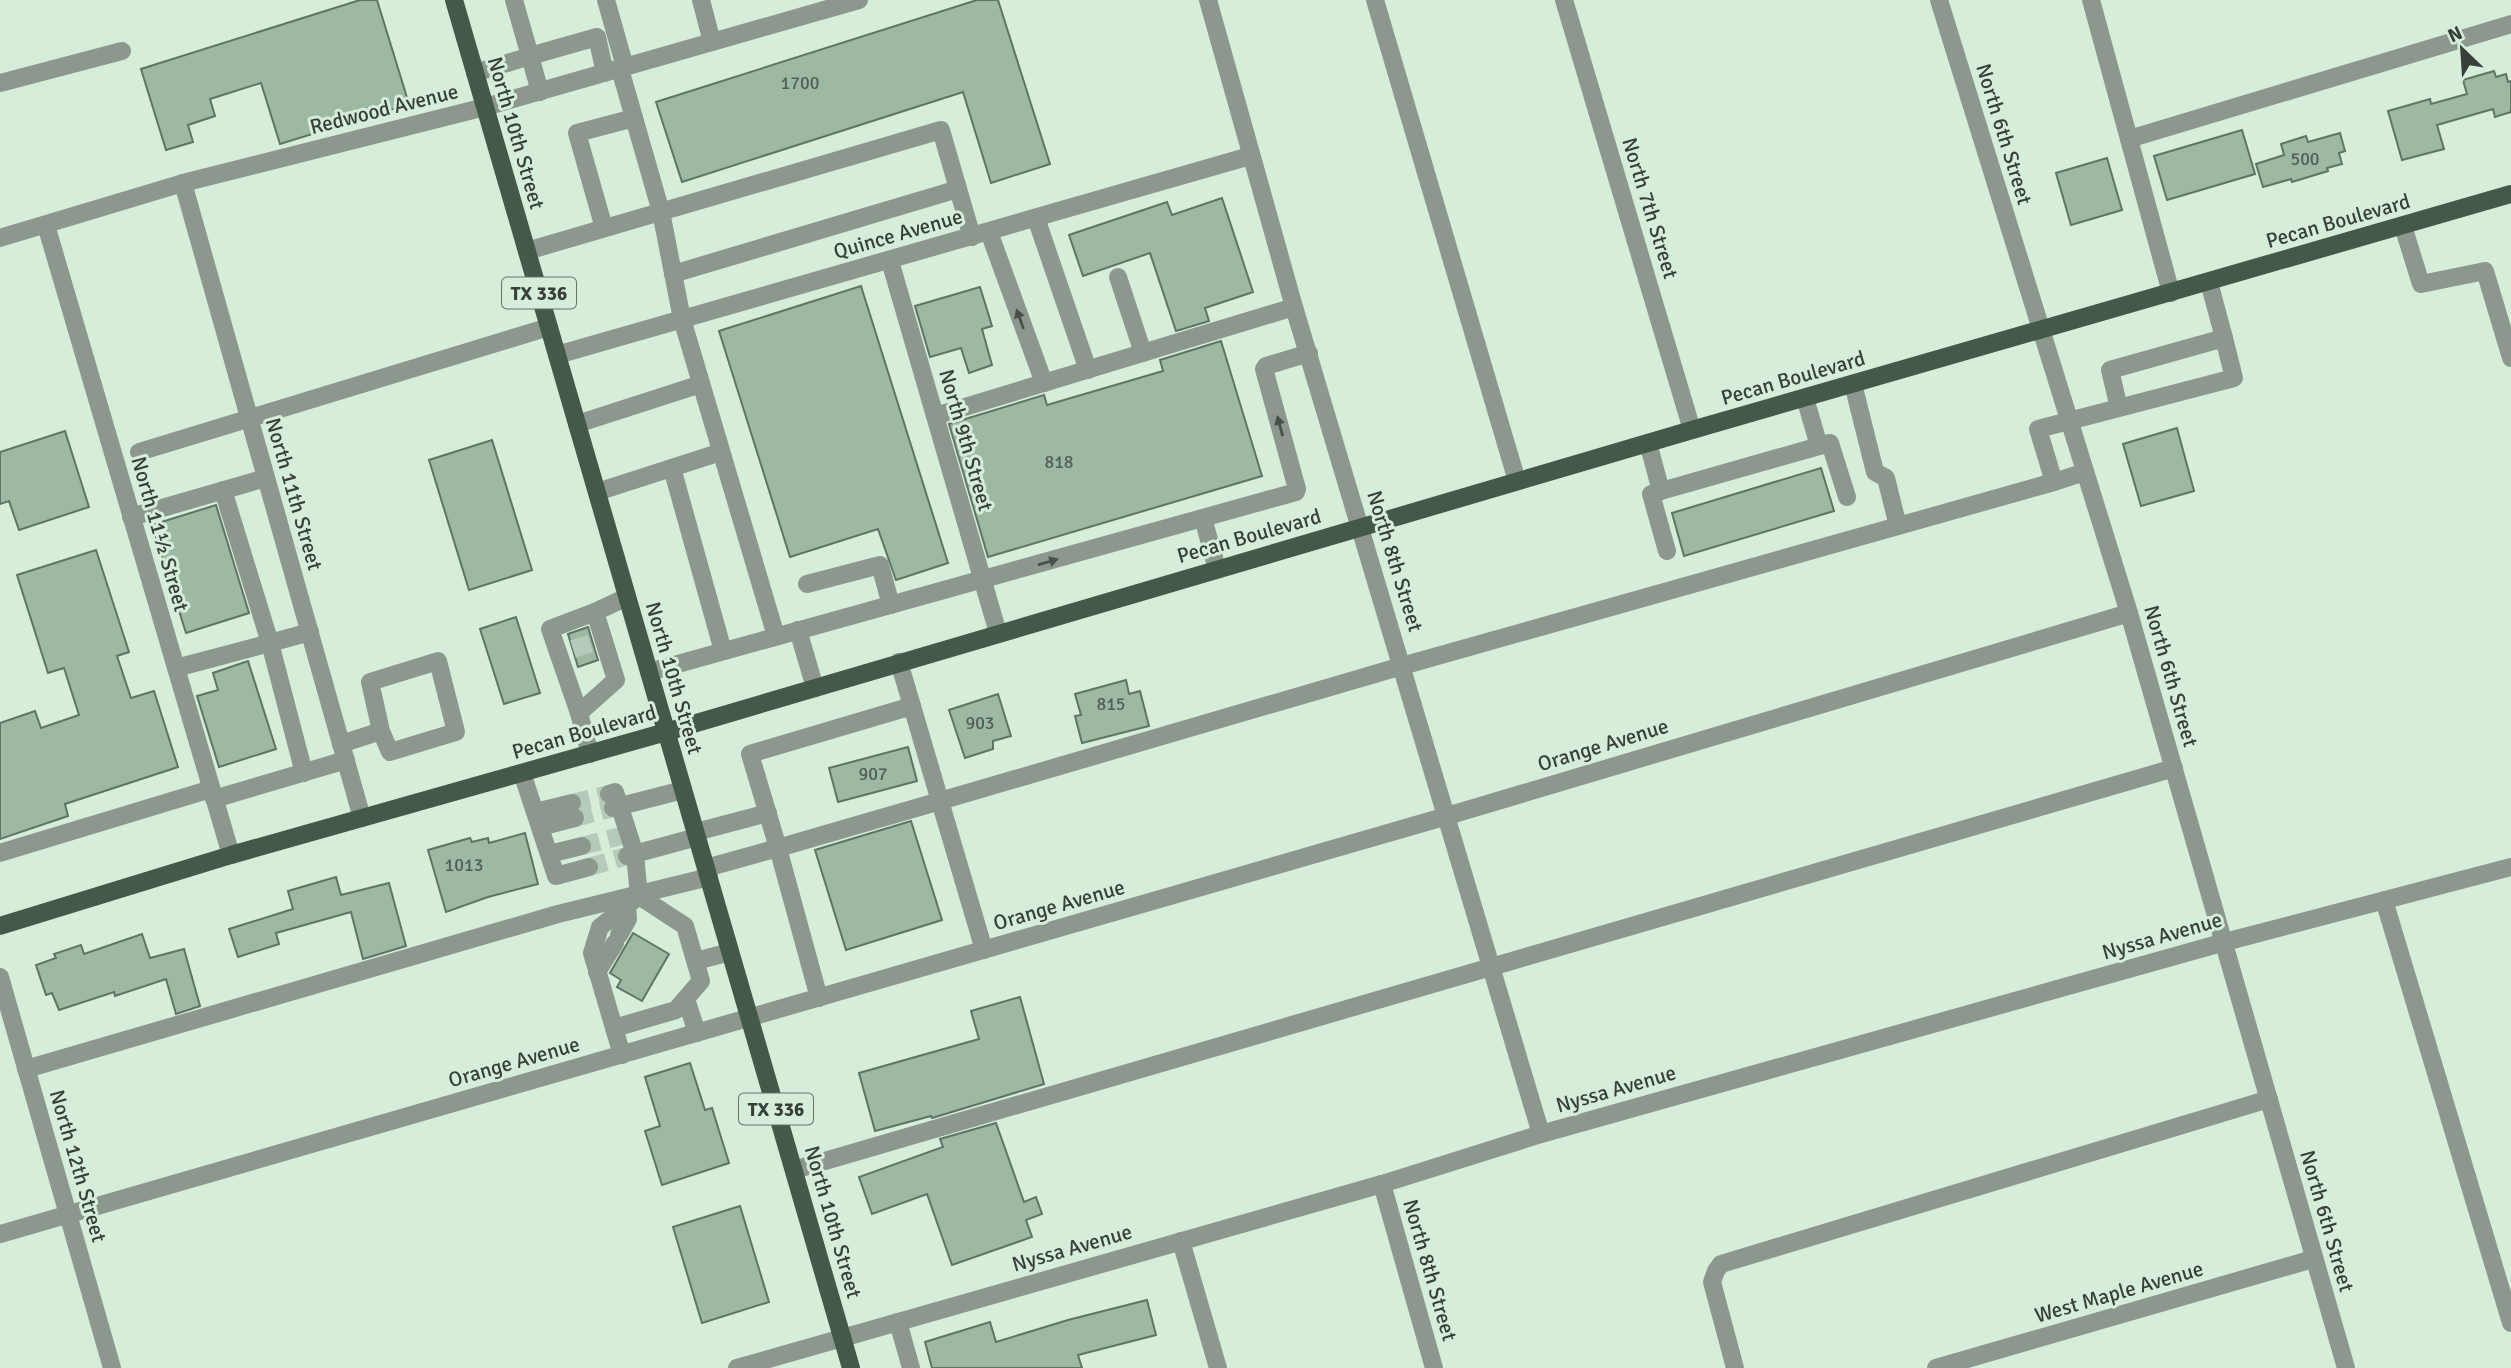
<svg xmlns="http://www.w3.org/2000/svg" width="2511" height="1368" viewBox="0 0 2511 1368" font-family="Signika,sans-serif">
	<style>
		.building { fill: #9db9a3; stroke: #607464; stroke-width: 2 }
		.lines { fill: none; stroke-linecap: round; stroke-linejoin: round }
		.minor-tunnel { stroke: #b6caba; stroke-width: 18; stroke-dasharray: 18 9; stroke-linecap: butt }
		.minor { stroke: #8c988e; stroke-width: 18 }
		.major { stroke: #445948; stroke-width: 18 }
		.oneway { fill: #475149 }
		.labels { text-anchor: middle; stroke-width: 6; stroke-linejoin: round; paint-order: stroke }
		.number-label { font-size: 18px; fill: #505e53 }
		.shield { fill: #d6edda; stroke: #667369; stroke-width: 2 }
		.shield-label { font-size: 19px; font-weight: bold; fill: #363f38 }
		.street-label { font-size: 21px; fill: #363f38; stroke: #d6edda }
	</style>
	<rect width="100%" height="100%" fill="#d6edda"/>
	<!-- building -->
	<g class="building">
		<path d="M360,0H377L409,104L280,144L261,83L210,99L215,116L188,125L193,142L166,150L141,69Z"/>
		<path d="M977,0H998L1050,164L991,183L963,92L682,182L656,102Z"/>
		<path d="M2494,71L2496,77L2506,74L2508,82L2511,81V112L2495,117L2493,109L2437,125L2444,149L2402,160L2388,111L2430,99L2431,104L2467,94L2463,80Z"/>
		<path d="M2242,130L2255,174L2167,200L2154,156Z"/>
		<path d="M2340,133L2345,151L2339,153L2342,164L2327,168L2328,171L2292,182L2291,179L2263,187L2256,164L2284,155L2281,144L2306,136L2308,142Z"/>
		<path d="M2107,158L2122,210L2071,225L2056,173Z"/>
		<path d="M1222,198L1253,292L1205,308L1209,321L1176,331L1150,253L1083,276L1069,235L1167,202L1172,215Z"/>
		<path d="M861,286L948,563L896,580L878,529L790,557L719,331Z"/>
		<path d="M980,287L992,326L982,329L992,365L969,373L961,348L930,357L915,306Z"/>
		<path d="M1221,341L1262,476L988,557L949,424L1044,395L1047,405L1163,371L1160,360Z"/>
		<path d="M2177,428L2194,491L2141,506L2123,444Z"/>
		<path d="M65,431L89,507L19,530L9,501L0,504V452Z"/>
		<path d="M492,440L532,570L469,590L429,460Z"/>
		<path d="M1821,468L1834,511L1684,556L1672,513Z"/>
		<path d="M216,505L249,613L186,633L152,525Z"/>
		<path d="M96,550L129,652L117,656L131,698L154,691L178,767L65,804L68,816L0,839V723L35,711L41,728L79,715L64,668L48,673L17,575Z"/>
		<path d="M516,617L540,693L504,704L480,629Z"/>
		<path d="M588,627L598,660L578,667L568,634Z"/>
		<path d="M248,661L276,749L219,767L197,696L218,690L213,673Z"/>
		<path d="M1126,680L1129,694L1140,691L1149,726L1082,743L1075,716L1081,715L1075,694Z"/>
		<path d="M998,694L1011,736L993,741V749L965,758L949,710Z"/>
		<path d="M908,747L917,781L838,802L829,768Z"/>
		<path d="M911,821L942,920L846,950L815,850Z"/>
		<path d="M525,833L538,884L488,897L446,912L428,850L470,838L472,842L488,838L489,843Z"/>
		<path d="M336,877L341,895L389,883L406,946L363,959L351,912L276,933L279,944L238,957L229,929L293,909L288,891Z"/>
		<path d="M633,933L669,954L642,1001L617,987L621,980L610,973Z"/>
		<path d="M142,934L150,958L184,949L200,1006L176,1014L166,979L115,996L114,992L59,1010L52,993L46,995L36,965L56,958L54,954L81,945L84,954Z"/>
		<path d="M1020,997L1044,1084L932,1118L931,1116L875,1131L859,1073L979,1039L971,1011Z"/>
		<path d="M690,1063L705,1110L712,1108L729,1163L662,1185L645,1131L660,1126L645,1077Z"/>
		<path d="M996,1123L1024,1202L1036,1197L1042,1214L1026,1220L1032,1237L952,1265L927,1194L872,1214L859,1177L943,1147L940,1139Z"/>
		<path d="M740,1206L769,1302L702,1323L673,1227Z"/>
		<path d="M1147,1300L1156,1335L1078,1355L1082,1368H932L925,1342L990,1322L996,1342L1068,1320Z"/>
	</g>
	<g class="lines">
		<!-- minor-tunnel -->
		<g class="minor-tunnel">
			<path d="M573,649L595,642"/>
			<path d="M572,803L609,794"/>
			<path d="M575,818L613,808"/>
			<path d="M582,846L621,836"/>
			<path d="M589,867L627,856"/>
		</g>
		<!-- minor -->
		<g class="minor">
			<path d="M514,0L530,56L597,37L605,73"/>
			<path d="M606,0L625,67"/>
			<path d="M701,0L712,42"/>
			<path d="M1208,0L1294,307L1541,1134"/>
			<path d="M1375,0L1517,481"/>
			<path d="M1564,0L1692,430"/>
			<path d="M1939,0L2129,613L2346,1368"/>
			<path d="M2091,0L2171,293"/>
			<path d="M620,69L661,212L682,319L776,636"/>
			<path d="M475,73L530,56L540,92"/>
			<path d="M0,83L122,51"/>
			<path d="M2129,139L2511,24"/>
			<path d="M183,183L362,818"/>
			<path d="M1036,218L1088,370"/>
			<path d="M46,225L231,855"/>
			<path d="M2403,226L2421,284L2485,271L2511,358"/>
			<path d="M604,228L577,133L634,118"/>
			<path d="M989,232L1044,383"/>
			<path d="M0,238L183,183L485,107L859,0"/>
			<path d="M527,251L941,130L972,237"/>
			<path d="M890,261L998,633"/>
			<path d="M673,274L958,189"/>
			<path d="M1118,277L1143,353"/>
			<path d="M2209,282L2224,338"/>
			<path d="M557,355L1250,156"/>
			<path d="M1853,384L1875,472L1886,478L1898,526"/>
			<path d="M1805,398L1819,446"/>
			<path d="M935,416L1294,307"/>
			<path d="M577,424L701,384"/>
			<path d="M1648,443L1661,491"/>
			<path d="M139,452L549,327"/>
			<path d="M672,468L723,651"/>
			<path d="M2085,472L2054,482L2038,429L2234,378L2224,338L2110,370L2119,408"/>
			<path d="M597,492L721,452"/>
			<path d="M131,517L266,478"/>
			<path d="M1203,518L1217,569"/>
			<path d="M1667,551L1651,494L1661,491L1830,443L1847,497"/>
			<path d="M807,584L880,565L891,605"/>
			<path d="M798,630L815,688"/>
			<path d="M899,662L940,801L1402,666L2054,482"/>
			<path d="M176,668L270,643L223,490"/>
			<path d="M649,672L1296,492L1297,489L1264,369L1266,366L1309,353"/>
			<path d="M912,706L750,754L778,848L940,801L984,950"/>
			<path d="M579,713L550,629L595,612"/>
			<path d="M341,744L381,731L370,682L438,661L456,732L390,752L381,731"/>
			<path d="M590,754L579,713L616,680L595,612L627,597"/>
			<path d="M304,773L270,643L310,632"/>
			<path d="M522,773L556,876L589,867"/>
			<path d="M609,794L615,792L635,854L639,896L600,927L592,953L622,1055"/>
			<path d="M214,799L346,760"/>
			<path d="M613,808L683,790"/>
			<path d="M535,812L572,803"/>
			<path d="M540,827L575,818"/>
			<path d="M696,832L768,813"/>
			<path d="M0,853L211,789"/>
			<path d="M549,854L582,846"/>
			<path d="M627,856L697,837"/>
			<path d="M706,868L778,848L819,998"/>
			<path d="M2384,900L2511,1323"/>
			<path d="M619,935L628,919L627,906"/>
			<path d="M696,961L730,952"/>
			<path d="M597,972L615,943"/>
			<path d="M0,977L112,1368"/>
			<path d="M686,999L697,1033"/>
			<path d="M614,1028L676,1010L701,981L685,926L639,896"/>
			<path d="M26,1069L558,914L709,877"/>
			<path d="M794,1170L2174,768"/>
			<path d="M1382,1184L1434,1368"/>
			<path d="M0,1234L1447,816L2129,613"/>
			<path d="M1181,1241L1218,1368"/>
			<path d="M898,1322L911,1368"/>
			<path d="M737,1368L1382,1184L1541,1134L2225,942L2511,867"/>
			<path d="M1735,1368L1712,1282L1716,1271L1721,1264L2269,1099"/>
			<path d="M1936,1368L2313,1259"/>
		</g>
		<!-- major -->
		<g class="major">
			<path d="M454,0L851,1368"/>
			<path d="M0,926L231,855L666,732L1692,430L2511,194"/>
		</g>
	</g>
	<!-- one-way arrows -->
	<defs><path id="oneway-solid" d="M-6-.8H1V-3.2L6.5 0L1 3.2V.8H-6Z" transform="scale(1.75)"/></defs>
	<g class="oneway">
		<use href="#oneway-solid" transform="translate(1020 319) rotate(-110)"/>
		<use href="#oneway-solid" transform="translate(1280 426) rotate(-105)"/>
		<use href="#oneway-solid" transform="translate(1048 562) rotate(-16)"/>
	</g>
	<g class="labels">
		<!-- number labels -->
		<g class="number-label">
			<text x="800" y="89">1700</text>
			<text x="2305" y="165">500</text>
			<text x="1059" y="468">818</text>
			<text x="1111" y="710">815</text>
			<text x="980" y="729">903</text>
			<text x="873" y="780">907</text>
			<text x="464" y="871">1013</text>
		</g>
		<!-- shield labels -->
		<g class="shield">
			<rect x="502" y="277.5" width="74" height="31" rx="5"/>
			<rect x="739" y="1093.5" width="74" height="31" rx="5"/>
		</g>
		<g class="shield-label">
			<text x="539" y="300">TX 336</text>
			<text x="776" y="1116">TX 336</text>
		</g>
		<!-- street labels -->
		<g class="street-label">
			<text transform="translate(384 109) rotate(-14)" y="7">Redwood Avenue</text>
			<text transform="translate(516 133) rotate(74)" y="7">North 10th Street</text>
			<text transform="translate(2004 134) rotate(73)" y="7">North 6th Street</text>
			<text transform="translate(1650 208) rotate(73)" y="7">North 7th Street</text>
			<text transform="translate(2338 221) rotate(-16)" y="7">Pecan Boulevard</text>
			<text transform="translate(898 234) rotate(-16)" y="7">Quince Avenue</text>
			<text transform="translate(1793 378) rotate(-16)" y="7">Pecan Boulevard</text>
			<text transform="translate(966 440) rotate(74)" y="7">North 9th Street</text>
			<text transform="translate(294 494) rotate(74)" y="7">North 11th Street</text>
			<text transform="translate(160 534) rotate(74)" y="7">North 11½ Street</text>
			<text transform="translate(1249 536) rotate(-16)" y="7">Pecan Boulevard</text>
			<text transform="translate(1395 561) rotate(73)" y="7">North 8th Street</text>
			<text transform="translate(2171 676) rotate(74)" y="7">North 6th Street</text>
			<text transform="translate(674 678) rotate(74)" y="7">North 10th Street</text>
			<text transform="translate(584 732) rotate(-16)" y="7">Pecan Boulevard</text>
			<text transform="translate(1603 745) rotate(-17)" y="7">Orange Avenue</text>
			<text transform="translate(1059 905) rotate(-16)" y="7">Orange Avenue</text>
			<text transform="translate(2162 936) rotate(-16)" y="7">Nyssa Avenue</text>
			<text transform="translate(514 1062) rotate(-16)" y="7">Orange Avenue</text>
			<text transform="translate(1616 1089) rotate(-16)" y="7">Nyssa Avenue</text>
			<text transform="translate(78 1166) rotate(74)" y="7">North 12th Street</text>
			<text transform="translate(2327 1221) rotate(74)" y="7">North 6th Street</text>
			<text transform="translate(833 1222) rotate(74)" y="7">North 10th Street</text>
			<text transform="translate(1072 1248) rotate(-16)" y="7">Nyssa Avenue</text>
			<text transform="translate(1430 1270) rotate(74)" y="7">North 8th Street</text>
			<text transform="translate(2119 1292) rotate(-16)" y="7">West Maple Avenue</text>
		</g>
	</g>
	<!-- north arrow -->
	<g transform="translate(2462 49) rotate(335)" stroke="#d6edda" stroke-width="5" paint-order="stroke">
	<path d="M0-5L12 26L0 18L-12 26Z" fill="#363f38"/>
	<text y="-10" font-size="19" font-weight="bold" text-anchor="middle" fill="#363f38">N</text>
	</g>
</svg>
